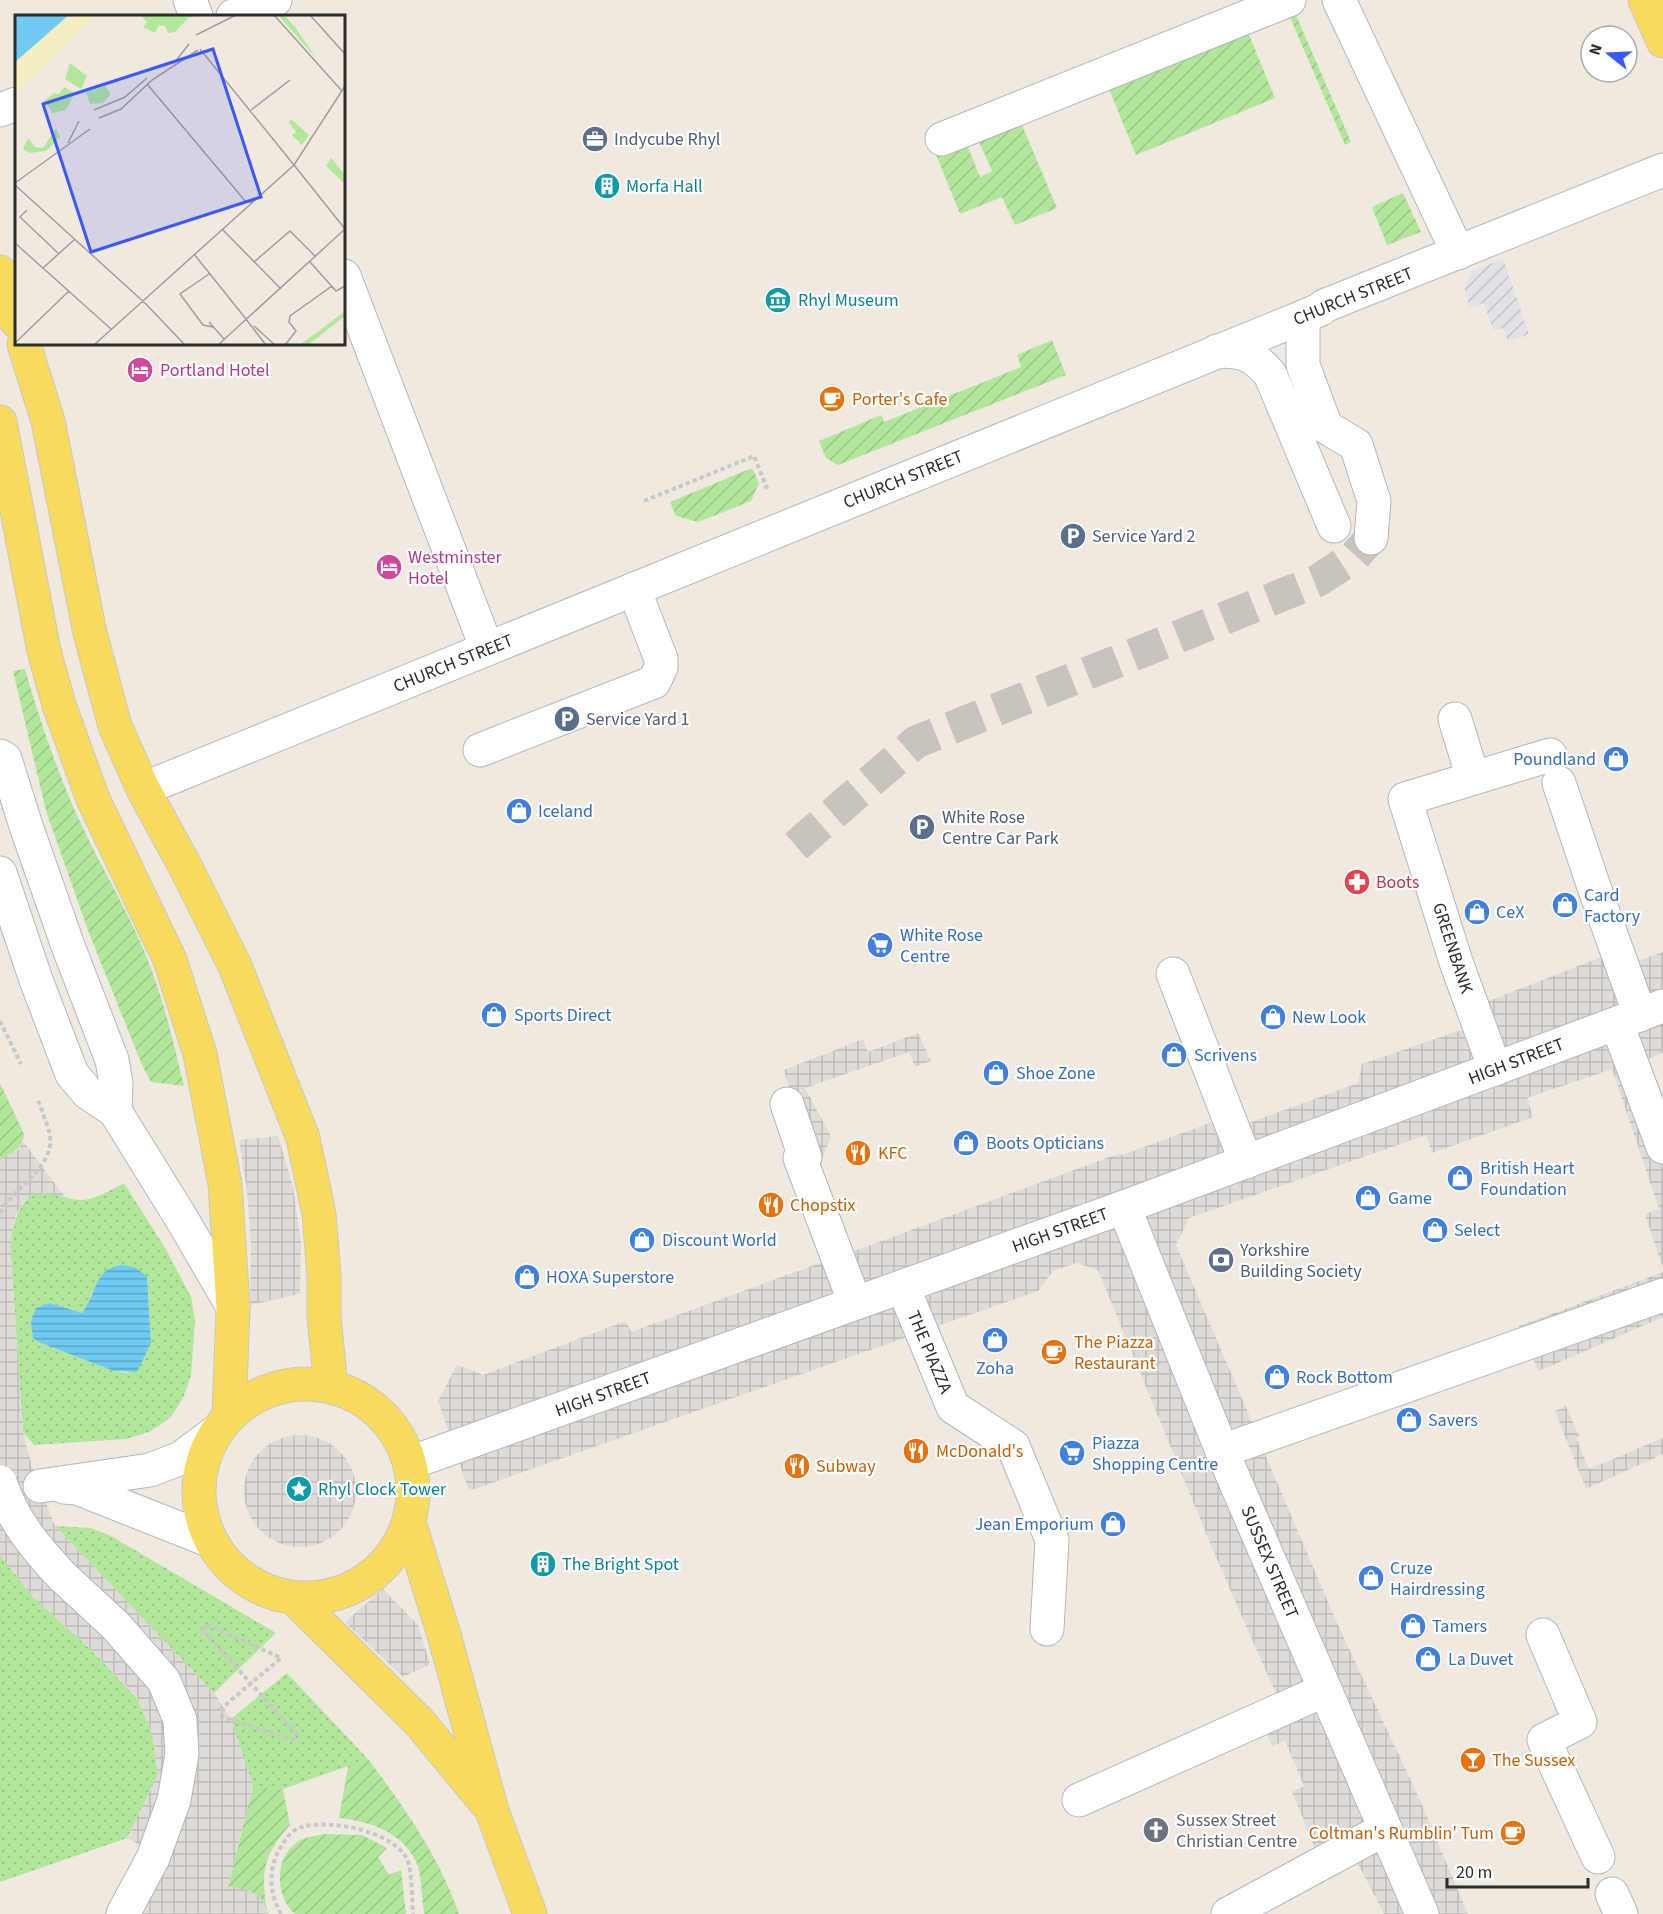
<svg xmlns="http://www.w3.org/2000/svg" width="1663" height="1914" viewBox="0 0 1663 1914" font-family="'Source Sans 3',sans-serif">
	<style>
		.industrial { fill: url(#industrial-furrows) }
		.grass { fill: url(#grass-dots); fill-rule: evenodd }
		.garden { fill: url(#garden-furrows) }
		.plaza { fill: url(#plaza-grid) }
		.water { fill: url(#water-rules) }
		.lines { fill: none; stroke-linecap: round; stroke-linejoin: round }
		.minor-tunnel { stroke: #c8c3bc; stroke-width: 33; stroke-dasharray: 33 16; stroke-linecap: butt }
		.minor-casing { stroke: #b3b5c1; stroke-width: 35 }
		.major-casing { stroke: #c8c8c8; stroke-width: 35 }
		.path { stroke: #c8c8c8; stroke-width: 4; stroke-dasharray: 4.5 3; stroke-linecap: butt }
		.minor { stroke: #fff; stroke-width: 33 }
		.major { stroke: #f7db5d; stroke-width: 33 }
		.minor-bridge-casing { stroke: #b3b5c1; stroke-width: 35; stroke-linecap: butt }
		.minor-bridge { stroke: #fff; stroke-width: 33 }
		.labels { text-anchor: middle; stroke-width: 4.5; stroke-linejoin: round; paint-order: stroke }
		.service-label { font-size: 18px; fill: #4e5e75; stroke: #fff; text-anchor: start }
		.culture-label { font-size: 18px; fill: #0d838f; stroke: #fff; text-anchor: start }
		.street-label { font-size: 18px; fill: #2d2d2d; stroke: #fff }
		.hotel-label { font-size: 18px; fill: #b23c85; stroke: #fff; text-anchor: start }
		.food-label { font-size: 18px; fill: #c56008; stroke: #fff; text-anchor: start }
		.shop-label { font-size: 18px; fill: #366cbe; stroke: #fff; text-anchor: start }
		.health-label { font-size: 18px; fill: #be3a42; stroke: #fff; text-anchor: start }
		.worship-label { font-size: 18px; fill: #5b616d; stroke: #fff; text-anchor: start }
		.inset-road { fill: none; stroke: #a19e98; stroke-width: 1.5 }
		.view { fill: #3d57ff; fill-opacity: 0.15; stroke: #3d57ff; stroke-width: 3 }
		.inset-edge { fill: none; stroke: #2d2d2d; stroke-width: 3 }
	</style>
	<defs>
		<pattern id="industrial-furrows" width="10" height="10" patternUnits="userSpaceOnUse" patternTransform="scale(1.5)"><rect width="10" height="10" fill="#e3e0e8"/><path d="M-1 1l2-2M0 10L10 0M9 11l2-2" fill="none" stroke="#c3c0c7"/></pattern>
		<pattern id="grass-dots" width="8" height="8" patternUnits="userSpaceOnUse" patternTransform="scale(1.5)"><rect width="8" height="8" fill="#b1e79b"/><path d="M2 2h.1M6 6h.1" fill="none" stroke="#99c686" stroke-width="1.8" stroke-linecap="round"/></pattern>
		<pattern id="garden-furrows" width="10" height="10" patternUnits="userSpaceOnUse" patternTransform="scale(1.5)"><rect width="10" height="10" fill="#b1e79b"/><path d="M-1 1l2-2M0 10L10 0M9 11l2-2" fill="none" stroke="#99c686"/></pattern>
		<pattern id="plaza-grid" width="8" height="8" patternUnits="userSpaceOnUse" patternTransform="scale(1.5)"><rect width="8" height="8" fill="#dfdcd7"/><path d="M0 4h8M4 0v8" fill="none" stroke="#c0bdb9"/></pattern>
		<pattern id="water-rules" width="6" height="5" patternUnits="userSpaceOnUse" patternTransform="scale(1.5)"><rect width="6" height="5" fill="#70caf4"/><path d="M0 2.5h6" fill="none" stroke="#5ca4c6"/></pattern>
	</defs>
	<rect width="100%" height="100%" fill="#efe9e0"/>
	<!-- industrial -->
	<path class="industrial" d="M1503,259L1529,334L1508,342L1503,328L1493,330L1484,303L1470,308L1464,288L1473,270Z"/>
	<!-- grass -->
	<g class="grass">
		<path d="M124,1183L165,1248L191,1297L195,1320L191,1376L183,1398L170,1418L149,1432L126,1439L34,1445L23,1432L10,1242C15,1221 20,1190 49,1193C60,1195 70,1200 81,1200C95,1200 112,1189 124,1183ZM147,1276L151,1343L128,1373L114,1371L41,1343L50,1303L82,1313L88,1305L92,1292Z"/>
		<path d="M55,1526L91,1528L111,1536L276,1633L214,1693Z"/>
		<path d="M0,1555L32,1596L88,1647L137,1698L152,1734L158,1774L127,1838L0,1882Z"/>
		<path d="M287,1673L368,1759L283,1789L253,1786L231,1719Z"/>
	</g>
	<!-- garden -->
	<g class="garden">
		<path d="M1292,6L1351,142L1345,145L1286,8Z"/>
		<path d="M1245,25L1275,98L1136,155L1106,82Z"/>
		<path d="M1019,118L1057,208L1015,225L1002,197L960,214L935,152L965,140L980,177L992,171L976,135Z"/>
		<path d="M1403,193L1421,232L1387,245L1372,207Z"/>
		<path d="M1052,340L1066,375L838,465L826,458L819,441L881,415L884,422L1021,367L1017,355Z"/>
		<path d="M752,468L759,483L751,501L698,522L676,516L670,502Z"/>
		<path d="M25,669C39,718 55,765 75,811C98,863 129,911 149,963C165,1004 174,1045 184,1086L151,1082L142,1065L89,933L46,811L13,671Z"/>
		<path d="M0,1083L24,1134C23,1149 12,1153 0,1160Z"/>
		<path d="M368,1759C404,1807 439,1856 459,1914H424C422,1899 422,1882 418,1867C407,1834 370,1821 339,1818L348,1766Z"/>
		<path d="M253,1786L283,1789L290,1825C264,1854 260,1873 267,1910L269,1914H267V1910L247,1890L228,1887Z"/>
		<path d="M324,1834L362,1835L387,1848L378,1857L389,1875L401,1870L406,1914H295C275,1897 274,1858 297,1842C305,1837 315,1836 324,1834Z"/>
	</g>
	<!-- plaza -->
	<g class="plaza">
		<path d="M1663,952V1053L1648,1059L1663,1099V1268L1645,1214L1659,1209L1612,1069L1527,1098L1533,1117L1432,1153L1426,1135L1189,1218L1176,1245L1256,1431L1521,1334L1519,1326L1663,1272V1317L1539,1371L1529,1351L1264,1452L1337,1623L1419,1798L1468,1914H1384L1356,1860L1317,1852L1292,1792L1304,1786L1285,1741L1272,1746L1266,1733L1276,1694L1215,1555L1098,1270L1076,1263L1053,1271L1038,1291L929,1329L954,1389L964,1387L971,1406L1028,1441L1069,1536L1063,1621L1037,1540L1004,1457L913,1335L469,1491L438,1401L457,1365L483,1375L626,1321L631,1332L828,1260L785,1151L790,1149L794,1102L784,1070L863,1039L868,1052L918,1033L931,1061L915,1067L909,1052L805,1088L831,1136L818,1170L849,1253L1120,1153L1122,1155L1215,1121L1246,1124L1358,1083L1362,1064L1470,1027L1481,1004L1606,955L1632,963Z"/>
		<path d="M278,1136L293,1186L301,1243L300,1294L250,1305L251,1244L247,1191L239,1140Z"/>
		<path d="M23,1141L66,1198L48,1193L34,1195L24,1201L16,1215L10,1242L23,1432L32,1467L55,1526L214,1693L231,1719L253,1786L228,1887L247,1890L256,1894L263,1901L267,1914H105L140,1845L127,1838L158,1774L152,1734L137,1697L88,1647L32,1596L0,1555V1160L19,1149Z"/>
		<path d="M1566,1406L1579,1436L1576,1438L1589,1469L1663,1438V1454L1586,1489L1555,1411Z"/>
		<circle cx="300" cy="1491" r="56"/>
		<path d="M383,1589L418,1625L430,1664L403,1677L345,1622Z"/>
	</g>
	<!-- water -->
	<path class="water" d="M123,1265L136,1268L147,1276L151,1343L137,1372L114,1371L41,1343L33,1338L31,1322L36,1308L50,1303L82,1313C97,1294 94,1267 123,1265Z"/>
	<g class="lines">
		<!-- minor-tunnel -->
		<path class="minor-tunnel" d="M796,846L916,742L1317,581L1354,557L1371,538"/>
		<defs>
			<g id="minor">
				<path d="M190,0L196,16"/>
				<path d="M1339,0L1458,253"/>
				<path d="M233,16L275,0"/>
				<path d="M0,110L16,104"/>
				<path d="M942,139L1289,0"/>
				<path d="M344,276L487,649"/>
				<path d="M1303,317V365L1326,427L1356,445L1374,501L1371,538"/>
				<path d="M1217,351C1244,351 1252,354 1270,374L1334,526"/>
				<path d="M1455,719L1473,778"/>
				<path d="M480,750L654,682L661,667V659L634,589"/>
				<path d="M0,756L5,759L25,823L68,946L112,1060L116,1083L115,1111"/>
				<path d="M1559,783L1594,887L1640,1015"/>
				<path d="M143,789L1303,317L1321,309L1324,306L1663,170"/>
				<path d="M0,873L36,980L72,1074L88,1093L115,1111L183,1221L233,1307"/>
				<path d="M1173,974L1246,1162"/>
				<path d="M1617,1024L1663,1147"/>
				<path d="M1495,1069L1456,962L1405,799L1550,755"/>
				<path d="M787,1104L805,1157L800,1158L855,1303"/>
				<path d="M1124,1207L1222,1451L1422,1914"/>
				<path d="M903,1287L953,1407L1013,1446L1052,1540L1047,1629"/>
				<path d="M1222,1451L1663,1295"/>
				<path d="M410,1463L1124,1207L1663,1006"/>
				<path d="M40,1486L150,1470L181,1458L217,1431"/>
				<path d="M64,1487L77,1488L211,1541"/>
				<path d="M62,1576L116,1626L164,1681L180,1720L182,1754L174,1800L153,1858L123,1914"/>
				<path d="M1543,1635L1580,1722L1544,1740L1598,1857"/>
				<path d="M1079,1800L1325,1690"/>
				<path d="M1612,1894L1621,1914"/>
				<path d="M1228,1914L1385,1829"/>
			</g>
			<g id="major">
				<path d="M1645,0L1663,41"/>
				<path d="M0,272L16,321"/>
				<path d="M24,344L48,421L90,633L115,726L143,789L185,866L235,966L303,1138L319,1214L324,1275V1318L331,1386"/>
				<path d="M0,422L44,651L59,705L93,799L170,960L200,1054L225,1184L233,1307L229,1416"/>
				<circle cx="306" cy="1491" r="107"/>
				<path d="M409,1522L445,1638L492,1811L530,1914"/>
				<path d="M294,1598L420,1723L485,1802"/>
			</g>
		</defs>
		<!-- minor casing -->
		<use href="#minor" class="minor-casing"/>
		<!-- major casing -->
		<use href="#major" class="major-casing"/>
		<!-- path -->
		<g class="path">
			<path d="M644,501L754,456L768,491"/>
			<path d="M0,1021L21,1064"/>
			<path d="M0,1213C13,1187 54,1169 50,1136C48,1125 42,1112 38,1100"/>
			<path d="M220,1716L292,1740L297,1735L202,1629L206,1624L281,1658L223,1707L220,1710"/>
			<path d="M281,1914C268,1891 268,1867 282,1845C287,1837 293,1829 302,1827C330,1819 393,1831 407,1859C412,1869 412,1901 413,1914"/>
		</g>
		<!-- minor -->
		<use href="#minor" class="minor"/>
		<!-- major -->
		<use href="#major" class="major"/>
		<defs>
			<path id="minor-bridge" d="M0,1482C13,1521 35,1547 62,1576"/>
		</defs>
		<!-- minor-bridge casing -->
		<use href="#minor-bridge" class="minor-bridge-casing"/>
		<!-- minor-bridge -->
		<use href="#minor-bridge" class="minor-bridge"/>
	</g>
	<!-- icons -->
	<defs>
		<symbol id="office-disc" viewBox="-11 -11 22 22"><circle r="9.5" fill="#5c6f8a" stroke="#fff"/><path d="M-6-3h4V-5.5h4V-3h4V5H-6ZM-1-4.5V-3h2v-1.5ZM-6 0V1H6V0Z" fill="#fff"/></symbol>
		<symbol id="building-disc" viewBox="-11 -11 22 22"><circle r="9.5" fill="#0f9aa8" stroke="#fff"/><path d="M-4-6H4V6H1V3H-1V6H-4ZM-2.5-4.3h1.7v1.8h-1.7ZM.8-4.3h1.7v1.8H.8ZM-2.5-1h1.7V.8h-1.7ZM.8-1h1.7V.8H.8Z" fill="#fff"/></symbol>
		<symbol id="museum-disc" viewBox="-11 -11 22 22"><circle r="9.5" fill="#0f9aa8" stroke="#fff"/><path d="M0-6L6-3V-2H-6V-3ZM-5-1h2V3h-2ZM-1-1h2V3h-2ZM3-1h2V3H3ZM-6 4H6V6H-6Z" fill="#fff"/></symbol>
		<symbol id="hotel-disc" viewBox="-11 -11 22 22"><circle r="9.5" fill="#d1479c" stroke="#fff"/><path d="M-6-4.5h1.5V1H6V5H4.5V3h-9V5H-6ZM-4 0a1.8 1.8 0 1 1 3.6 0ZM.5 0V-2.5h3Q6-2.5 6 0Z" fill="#fff"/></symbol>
		<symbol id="cafe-disc" viewBox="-11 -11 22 22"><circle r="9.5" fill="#e8710a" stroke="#fff"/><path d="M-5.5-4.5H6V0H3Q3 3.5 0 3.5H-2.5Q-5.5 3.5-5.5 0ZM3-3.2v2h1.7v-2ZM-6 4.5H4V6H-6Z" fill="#fff"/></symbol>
		<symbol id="parking-disc" viewBox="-11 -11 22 22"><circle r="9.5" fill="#5c6f8a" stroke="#fff"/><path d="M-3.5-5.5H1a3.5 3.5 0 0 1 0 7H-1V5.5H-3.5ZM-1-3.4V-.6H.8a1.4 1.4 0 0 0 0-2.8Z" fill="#fff"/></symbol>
		<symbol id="shop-disc" viewBox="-11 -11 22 22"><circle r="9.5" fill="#3f7fe0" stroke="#fff"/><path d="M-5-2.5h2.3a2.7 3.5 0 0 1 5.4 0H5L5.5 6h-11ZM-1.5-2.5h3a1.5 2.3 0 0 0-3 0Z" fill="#fff"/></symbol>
		<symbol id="pharmacy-disc" viewBox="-11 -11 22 22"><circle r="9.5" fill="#e0444e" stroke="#fff"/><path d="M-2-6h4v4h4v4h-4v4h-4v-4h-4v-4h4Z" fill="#fff"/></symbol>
		<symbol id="supermarket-disc" viewBox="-11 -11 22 22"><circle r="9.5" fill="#3f7fe0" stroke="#fff"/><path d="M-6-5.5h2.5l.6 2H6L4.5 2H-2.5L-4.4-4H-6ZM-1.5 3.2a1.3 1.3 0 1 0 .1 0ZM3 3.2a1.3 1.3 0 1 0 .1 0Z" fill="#fff"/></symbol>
		<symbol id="restaurant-disc" viewBox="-11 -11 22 22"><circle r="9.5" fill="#e8710a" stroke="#fff"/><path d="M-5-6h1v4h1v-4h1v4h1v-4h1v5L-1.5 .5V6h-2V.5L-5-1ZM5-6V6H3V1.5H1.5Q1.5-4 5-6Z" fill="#fff"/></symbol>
		<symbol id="bank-disc" viewBox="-11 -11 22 22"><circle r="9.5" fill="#5c6f8a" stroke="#fff"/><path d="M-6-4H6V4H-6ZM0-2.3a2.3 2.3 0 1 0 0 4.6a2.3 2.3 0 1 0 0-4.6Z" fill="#fff"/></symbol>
		<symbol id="sight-disc" viewBox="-11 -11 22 22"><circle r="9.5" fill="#0f9aa8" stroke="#fff"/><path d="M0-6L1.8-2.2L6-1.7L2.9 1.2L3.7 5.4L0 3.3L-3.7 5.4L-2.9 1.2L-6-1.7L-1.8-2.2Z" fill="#fff"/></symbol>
		<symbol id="bar-disc" viewBox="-11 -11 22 22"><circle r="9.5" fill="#e8710a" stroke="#fff"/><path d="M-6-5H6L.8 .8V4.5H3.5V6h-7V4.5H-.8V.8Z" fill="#fff"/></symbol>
		<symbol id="church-disc" viewBox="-11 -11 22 22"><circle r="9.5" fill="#6b7280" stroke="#fff"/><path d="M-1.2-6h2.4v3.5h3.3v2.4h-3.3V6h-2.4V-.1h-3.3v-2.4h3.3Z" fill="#fff"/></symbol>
	</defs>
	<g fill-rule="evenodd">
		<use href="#office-disc" x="580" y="124" width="30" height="30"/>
		<use href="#building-disc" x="592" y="171" width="30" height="30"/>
		<use href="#museum-disc" x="763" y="285" width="30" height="30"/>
		<use href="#hotel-disc" x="125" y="355" width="30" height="30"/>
		<use href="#cafe-disc" x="817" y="384" width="30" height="30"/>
		<use href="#parking-disc" x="1058" y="521" width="30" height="30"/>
		<use href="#hotel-disc" x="374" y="552" width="30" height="30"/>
		<use href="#parking-disc" x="552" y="704" width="30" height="30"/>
		<use href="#shop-disc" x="1601" y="744" width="30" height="30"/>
		<use href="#shop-disc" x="504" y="796" width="30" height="30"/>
		<use href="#parking-disc" x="907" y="812" width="30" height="30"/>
		<use href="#pharmacy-disc" x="1342" y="867" width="30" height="30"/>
		<use href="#shop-disc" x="1550" y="890" width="30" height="30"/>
		<use href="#shop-disc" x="1462" y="897" width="30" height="30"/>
		<use href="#supermarket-disc" x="865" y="930" width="30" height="30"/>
		<use href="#shop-disc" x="479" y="1000" width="30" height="30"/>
		<use href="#shop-disc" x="1258" y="1002" width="30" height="30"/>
		<use href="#shop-disc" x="1159" y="1040" width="30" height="30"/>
		<use href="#shop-disc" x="981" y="1058" width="30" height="30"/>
		<use href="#shop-disc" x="951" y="1128" width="30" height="30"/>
		<use href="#restaurant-disc" x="843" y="1138" width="30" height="30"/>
		<use href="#shop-disc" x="1445" y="1163" width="30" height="30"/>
		<use href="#shop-disc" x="1353" y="1183" width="30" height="30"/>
		<use href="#restaurant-disc" x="756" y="1190" width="30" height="30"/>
		<use href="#shop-disc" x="1420" y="1215" width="30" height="30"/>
		<use href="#shop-disc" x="627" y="1225" width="30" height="30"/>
		<use href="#bank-disc" x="1206" y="1245" width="30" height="30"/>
		<use href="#shop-disc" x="512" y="1262" width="30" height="30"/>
		<use href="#shop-disc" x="980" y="1325" width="30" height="30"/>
		<use href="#cafe-disc" x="1039" y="1337" width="30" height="30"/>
		<use href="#shop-disc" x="1262" y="1362" width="30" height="30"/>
		<use href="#shop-disc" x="1394" y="1405" width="30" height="30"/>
		<use href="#restaurant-disc" x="901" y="1436" width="30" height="30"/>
		<use href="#supermarket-disc" x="1057" y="1438" width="30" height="30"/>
		<use href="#restaurant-disc" x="782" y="1451" width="30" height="30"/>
		<use href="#sight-disc" x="284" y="1474" width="30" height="30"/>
		<use href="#shop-disc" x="1098" y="1509" width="30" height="30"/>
		<use href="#building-disc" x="528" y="1549" width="30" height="30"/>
		<use href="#shop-disc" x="1356" y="1563" width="30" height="30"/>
		<use href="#shop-disc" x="1398" y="1611" width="30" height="30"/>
		<use href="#shop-disc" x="1413" y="1644" width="30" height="30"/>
		<use href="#bar-disc" x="1458" y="1745" width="30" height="30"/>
		<use href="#church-disc" x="1141" y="1815" width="30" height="30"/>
		<use href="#cafe-disc" x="1498" y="1818" width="30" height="30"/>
	</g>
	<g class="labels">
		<!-- service labels -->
		<g class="service-label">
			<text x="614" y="145">Indycube Rhyl</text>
			<text x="1092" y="542">Service Yard 2</text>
			<text x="586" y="725">Service Yard 1</text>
			<text x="942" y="823">White Rose<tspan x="942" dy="21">Centre Car Park</tspan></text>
			<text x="1240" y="1256">Yorkshire<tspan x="1240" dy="21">Building Society</tspan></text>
		</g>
		<!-- culture labels -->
		<g class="culture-label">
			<text x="626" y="192">Morfa Hall</text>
			<text x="798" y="306">Rhyl Museum</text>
			<text x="318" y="1495">Rhyl Clock Tower</text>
			<text x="562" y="1570">The Bright Spot</text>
		</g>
		<!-- street labels -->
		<g class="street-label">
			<text transform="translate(1353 296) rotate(-22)" y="6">CHURCH STREET</text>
			<text transform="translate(903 479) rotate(-22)" y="6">CHURCH STREET</text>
			<text transform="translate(453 663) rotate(-22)" y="6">CHURCH STREET</text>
			<text transform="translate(1453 948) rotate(72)" y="6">GREENBANK</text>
			<text transform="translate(1516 1061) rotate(-21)" y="6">HIGH STREET</text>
			<text transform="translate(1060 1230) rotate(-20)" y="6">HIGH STREET</text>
			<text transform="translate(930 1352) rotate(67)" y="6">THE PIAZZA</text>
			<text transform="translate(603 1394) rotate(-20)" y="6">HIGH STREET</text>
			<text transform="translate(1270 1562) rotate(67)" y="6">SUSSEX STREET</text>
		</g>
		<!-- hotel labels -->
		<g class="hotel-label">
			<text x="160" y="376">Portland Hotel</text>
			<text x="408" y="563">Westminster<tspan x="408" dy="21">Hotel</tspan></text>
		</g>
		<!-- food labels -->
		<g class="food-label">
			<text x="852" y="405">Porter's Cafe</text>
			<text x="878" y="1159">KFC</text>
			<text x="790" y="1211">Chopstix</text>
			<text x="1074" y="1348">The Piazza<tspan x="1074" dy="21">Restaurant</tspan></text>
			<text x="936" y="1457">McDonald's</text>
			<text x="816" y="1472">Subway</text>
			<text x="1492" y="1766">The Sussex</text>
			<text x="1494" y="1839" text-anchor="end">Coltman's Rumblin' Tum</text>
		</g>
		<!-- shop labels -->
		<g class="shop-label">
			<text x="1596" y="765" text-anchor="end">Poundland</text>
			<text x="538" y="817">Iceland</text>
			<text x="1584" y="901">Card<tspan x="1584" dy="21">Factory</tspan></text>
			<text x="1496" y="918">CeX</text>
			<text x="900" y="941">White Rose<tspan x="900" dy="21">Centre</tspan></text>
			<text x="514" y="1021">Sports Direct</text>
			<text x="1292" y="1023">New Look</text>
			<text x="1194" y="1061">Scrivens</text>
			<text x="1016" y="1079">Shoe Zone</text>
			<text x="986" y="1149">Boots Opticians</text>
			<text x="1480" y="1174">British Heart<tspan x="1480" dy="21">Foundation</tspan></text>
			<text x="1388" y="1204">Game</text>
			<text x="1454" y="1236">Select</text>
			<text x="662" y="1246">Discount World</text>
			<text x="546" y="1283">HOXA Superstore</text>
			<text x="995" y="1374" text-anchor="middle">Zoha</text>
			<text x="1296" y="1383">Rock Bottom</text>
			<text x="1428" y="1426">Savers</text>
			<text x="1092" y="1449">Piazza<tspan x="1092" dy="21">Shopping Centre</tspan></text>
			<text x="1094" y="1530" text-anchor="end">Jean Emporium</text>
			<text x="1390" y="1574">Cruze<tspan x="1390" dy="21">Hairdressing</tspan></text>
			<text x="1432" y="1632">Tamers</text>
			<text x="1448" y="1665">La Duvet</text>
		</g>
		<!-- health labels -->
		<g class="health-label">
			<text x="1376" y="888">Boots</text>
		</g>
		<!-- worship labels -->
		<g class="worship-label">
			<text x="1176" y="1826">Sussex Street<tspan x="1176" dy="21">Christian Centre</tspan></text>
		</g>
	</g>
	<!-- overview -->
	<g transform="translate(15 15)">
		<rect width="330" height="330" fill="#efe9e0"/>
		<path d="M55,48L72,61L66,74L50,64ZM90,71L96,79L88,88L75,89L71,77ZM49,72L60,78L51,95L38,98L29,86L39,78L44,79ZM276,104L294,120L287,130L277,120L281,117L274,108ZM330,296V301L293,330H285Z" fill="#b1e79b"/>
		<path d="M263,0H269L280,12L302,44ZM316,143L330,160V169L311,151Z" fill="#b1e79b"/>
		<path d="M0,0H81L0,79Z" fill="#f4efc2"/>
		<path d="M125,0H185L173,3L160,17L153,18L150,11L144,10L140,18L128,12L132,7Z" fill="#b1e79b"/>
		<path d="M41,113L45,122L31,136L15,138L8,134L13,123L20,132L28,133Z" fill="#b1e79b"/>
		<path d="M0,0H54L0,47Z" fill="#70caf4"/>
		<path class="inset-road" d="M259,0L327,76M295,0L330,39M181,20L221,0M185,34L279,150M160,47L174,29M132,69L231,187H238M79,95L110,82L132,63M236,95L275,65M84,103L106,94L137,65L183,35M53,128L64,106M279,150L330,214M0,168L75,114M0,170L131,289L170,330M12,195L5,202L44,239M208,215L266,274M0,228L96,314M179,239L231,304M239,247L275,216L301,242M295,247L321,276L330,271M28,253L60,224M194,259L165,279L188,310L198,312M231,304L251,330M194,307L209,324M239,311L260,330M0,328L54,276M79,330L279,150L330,71M203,330L330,214M270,330L281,316L274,307L275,301L317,271"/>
		<path class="view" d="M198,34L246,182L76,237L28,89Z"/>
		<rect width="330" height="330" class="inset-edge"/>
	</g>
	<!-- north arrow -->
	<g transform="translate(1609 54) rotate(288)"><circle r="28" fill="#ffffff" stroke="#ababab" stroke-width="1.5"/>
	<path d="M0-4.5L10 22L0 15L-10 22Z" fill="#3d57ff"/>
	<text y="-9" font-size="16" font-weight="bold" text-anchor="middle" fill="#2d2d2d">N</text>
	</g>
	<!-- scale -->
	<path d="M1447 1878v9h141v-9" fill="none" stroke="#2d2d2d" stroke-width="3"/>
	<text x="1456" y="1878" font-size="18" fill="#2d2d2d" stroke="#ffffff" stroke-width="4.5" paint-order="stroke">20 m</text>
</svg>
